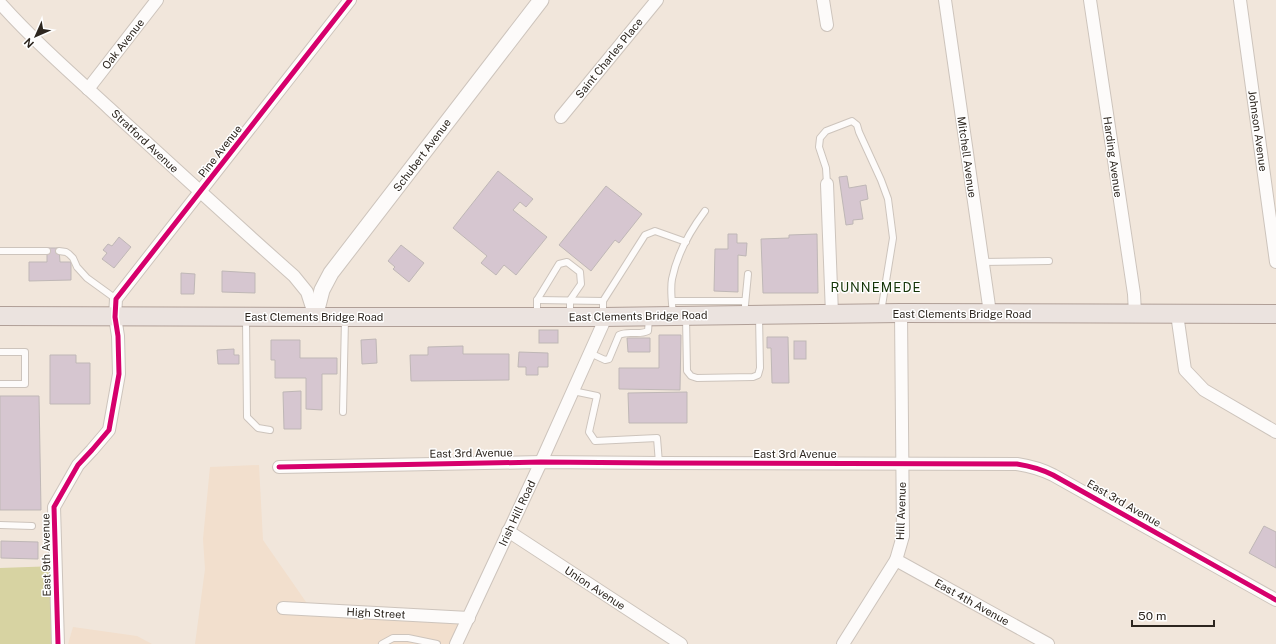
<svg xmlns="http://www.w3.org/2000/svg" width="1276" height="644" viewBox="0 0 1276 644" font-family="'Public Sans',sans-serif">
	<style>
		.built { fill: #f2dfcd }
		.green { fill: #d7d3a2 }
		.building { fill: #d6c6d0; stroke: #bfb7b6 }
		.lines { fill: none; stroke-linecap: round; stroke-linejoin: round }
		.service-casing { stroke: #cdc4bc; stroke-width: 8 }
		.minor-casing { stroke: #cdc4bc; stroke-width: 14 }
		.tertiary-casing { stroke: #cdc4bc; stroke-width: 17 }
		.primary-casing { stroke: #b09f97; stroke-width: 20 }
		.service { stroke: #fdfbfa; stroke-width: 6 }
		.minor { stroke: #fdfbfa; stroke-width: 12 }
		.tertiary { stroke: #fdfbfa; stroke-width: 15 }
		.primary { stroke: #ebe3df; stroke-width: 18 }
		.cycleway-casing { stroke: #fff; stroke-width: 8 }
		.cycleway { stroke: #d6006c; stroke-width: 5 }
		.labels { text-anchor: middle; stroke-width: 3; stroke-linejoin: round; paint-order: stroke }
		.street-label { font-size: 11px; fill: #2d261f; stroke: #fff }
		.quarter-label { font-size: 13px; letter-spacing: 1px; fill: #153508; stroke: #fff }
	</style>
	<rect width="100%" height="100%" fill="#f1e6db"/>
	<!-- built -->
	<g class="built">
		<path d="M259,465L263,540L313,612L471,616L460,644H195L205,569L203,539L210,467Z"/>
		<path d="M73,627L137,636L152,644H68Z"/>
	</g>
	<!-- green -->
	<path class="green" d="M57,566L51,644H0V568Z"/>
	<!-- building -->
	<g class="building">
		<path d="M498,171L533,199L526,207L520,202L513,210L547,237L516,275L504,265L496,275L481,263L487,256L453,228Z"/>
		<path d="M847,176L849,188L866,185L868,199L860,201L863,219L853,220V224L846,225L839,177Z"/>
		<path d="M606,186L642,214L619,243L615,240L591,271L559,245Z"/>
		<path d="M728,234H737V243H747L746,256L738,255V292L714,291L715,249H728Z"/>
		<path d="M817,234L818,293H763L761,239L789,238V235Z"/>
		<path d="M119,237L131,247L114,268L102,259L107,253L103,250L108,244L112,246Z"/>
		<path d="M401,245L424,263L409,282L393,269L395,267L388,261Z"/>
		<path d="M47,248H59L60,262H71V280L29,281V262H47Z"/>
		<path d="M222,271L255,273V293L222,292Z"/>
		<path d="M181,273L195,274L194,294H181Z"/>
		<rect x="539" y="330" width="19" height="13"/>
		<path d="M659,335H681L680,390L619,389V368H659Z"/>
		<path d="M767,337H788L789,383H772L771,348H767Z"/>
		<path d="M627,338H650V352H628Z"/>
		<path d="M376,339L377,363L362,364L361,340Z"/>
		<path d="M271,340H300V358H337V374H322V410L306,409V378H275V360H271Z"/>
		<rect x="794" y="341" width="12" height="18"/>
		<path d="M463,346V354H509V380L411,381L410,355H428V347Z"/>
		<path d="M234,349V355H239V364H218L217,350Z"/>
		<path d="M519,352L548,353V367H538V375H526V367H518Z"/>
		<path d="M50,355H76V363H90V404H50Z"/>
		<path d="M301,391V429H284L283,392Z"/>
		<path d="M687,392V423H629L628,393Z"/>
		<path d="M0,396H39L41,510H0Z"/>
		<path d="M1264,526L1276,532V568L1249,553Z"/>
		<path d="M1,541L38,542V559L1,558Z"/>
	</g>
	<g class="lines">
		<defs>
			<g id="service">
				<path d="M827,184L826,168L819,147L820,138L826,131L852,121L857,125L859,132L881,180L888,199L893,238L881,312"/>
				<path d="M0,251H47"/>
				<path d="M59,251L66,252L69,254L73,258L77,267L87,278L116,299"/>
				<path d="M982,262L1049,261"/>
				<path d="M537,300L603,301"/>
				<path d="M672,301H745"/>
				<path d="M745,305L748,274"/>
				<path d="M673,314C672,303 670,290 672,279C677,254 690,231 705,211"/>
				<path d="M537,315V300L559,264L567,262L580,272L581,284L570,300V315"/>
				<path d="M603,316V301L645,235L655,231L686,242"/>
				<path d="M686,317L687,371L691,376L697,378L753,377L758,375L760,368L759,316"/>
				<path d="M246,319L247,417L258,428L270,430"/>
				<path d="M0,352H25V384H0"/>
				<path d="M590,353L605,360L609,359L619,335C629,330 638,336 648,331L649,318"/>
				<path d="M573,391L597,396L589,432L595,441L657,438L659,463"/>
				<path d="M343,412L345,319"/>
				<path d="M0,525L32,526"/>
				<path d="M382,644L393,638H408L437,644"/>
			</g>
			<g id="minor">
				<path d="M823,0L827,25"/>
				<path d="M945,0L990,313"/>
				<path d="M1090,0L1134,294L1135,314"/>
				<path d="M1240,0L1276,262"/>
				<path d="M0,3C34,41 72,74 110,109C171,165 232,221 294,276L307,292L315,317"/>
				<path d="M88,89L157,0"/>
				<path d="M561,117L657,0"/>
				<path d="M827,184L832,314"/>
				<path d="M1177,314L1185,370L1204,390L1276,432"/>
				<path d="M279,467L541,462L659,463L1017,464C1030,466 1041,469 1053,475L1276,600"/>
				<path d="M508,531L681,644"/>
				<path d="M896,560L1048,644"/>
				<path d="M283,608L469,618"/>
				<path d="M58,644L54,507L78,465L92,450L109,430L119,374L118,336L115,317L116,299L350,0"/>
				<path d="M456,644L541,462L606,317"/>
				<path d="M843,644L896,560L903,536L901,313"/>
			</g>
			<path id="tertiary" d="M315,317L322,290L331,273L541,0"/>
			<path id="primary" d="M0,316L315,317H603L901,313L1276,314"/>
		</defs>
		<!-- service casing -->
		<use href="#service" class="service-casing"/>
		<!-- minor casing -->
		<use href="#minor" class="minor-casing"/>
		<!-- tertiary casing -->
		<use href="#tertiary" class="tertiary-casing"/>
		<!-- primary casing -->
		<use href="#primary" class="primary-casing"/>
		<!-- service -->
		<use href="#service" class="service"/>
		<!-- minor -->
		<use href="#minor" class="minor"/>
		<!-- tertiary -->
		<use href="#tertiary" class="tertiary"/>
		<!-- primary -->
		<use href="#primary" class="primary"/>
		<defs>
			<g id="cycleway">
				<path d="M279,467L541,462L659,463L1017,464C1030,466 1041,469 1053,475L1276,600"/>
				<path d="M58,644L54,507L78,465L92,450L109,430L119,374L118,336L115,317L116,299L350,0"/>
			</g>
		</defs>
		<!-- cycleway casing -->
		<use href="#cycleway" class="cycleway-casing"/>
		<!-- cycleway -->
		<use href="#cycleway" class="cycleway"/>
	</g>
	<g class="labels">
		<!-- street labels -->
		<g class="street-label">
			<text transform="translate(123 44) rotate(-52)" y="4">Oak Avenue</text>
			<text transform="translate(609 58) rotate(-51)" y="4">Saint Charles Place</text>
			<text transform="translate(1258 131) rotate(82)" y="4">Johnson Avenue</text>
			<text transform="translate(145 141) rotate(43)" y="4">Stratford Avenue</text>
			<text transform="translate(220 151) rotate(-52)" y="4">Pine Avenue</text>
			<text transform="translate(422 155) rotate(-53)" y="4">Schubert Avenue</text>
			<text transform="translate(967 157) rotate(82)" y="4">Mitchell Avenue</text>
			<text transform="translate(1113 157) rotate(82)" y="4">Harding Avenue</text>
			<text x="962" y="318">East Clements Bridge Road</text>
			<text transform="translate(638 316) rotate(-1)" y="4">East Clements Bridge Road</text>
			<text x="314" y="321">East Clements Bridge Road</text>
			<text transform="translate(471 453) rotate(-1)" y="4">East 3rd Avenue</text>
			<text x="795" y="458">East 3rd Avenue</text>
			<text transform="translate(1124 503) rotate(30)" y="4">East 3rd Avenue</text>
			<text transform="translate(901 511) rotate(-88)" y="4">Hill Avenue</text>
			<text transform="translate(517 513) rotate(-65)" y="4">Irish Hill Road</text>
			<text transform="translate(46 555) rotate(-91)" y="4">East 9th Avenue</text>
			<text transform="translate(595 588) rotate(33)" y="4">Union Avenue</text>
			<text transform="translate(972 602) rotate(29)" y="4">East 4th Avenue</text>
			<text transform="translate(376 613) rotate(3)" y="4">High Street</text>
		</g>
		<!-- quarter labels -->
		<g class="quarter-label">
			<text x="876" y="292">RUNNEMEDE</text>
		</g>
	</g>
	<!-- north arrow -->
	<g transform="translate(36 36) rotate(225)" stroke="#ffffff" stroke-width="3" paint-order="stroke">
	<path d="M0-3L7 15L0 10L-7 15Z" fill="#2d261f"/>
	<text y="-6" font-size="11" font-weight="bold" text-anchor="middle" fill="#2d261f">N</text>
	</g>
	<!-- scale -->
	<path d="M1132 620v6h82v-6" fill="none" stroke="#2d261f" stroke-width="2"/>
	<text x="1138" y="620" font-size="12" fill="#2d261f" stroke="#ffffff" stroke-width="3" paint-order="stroke">50 m</text>
</svg>
